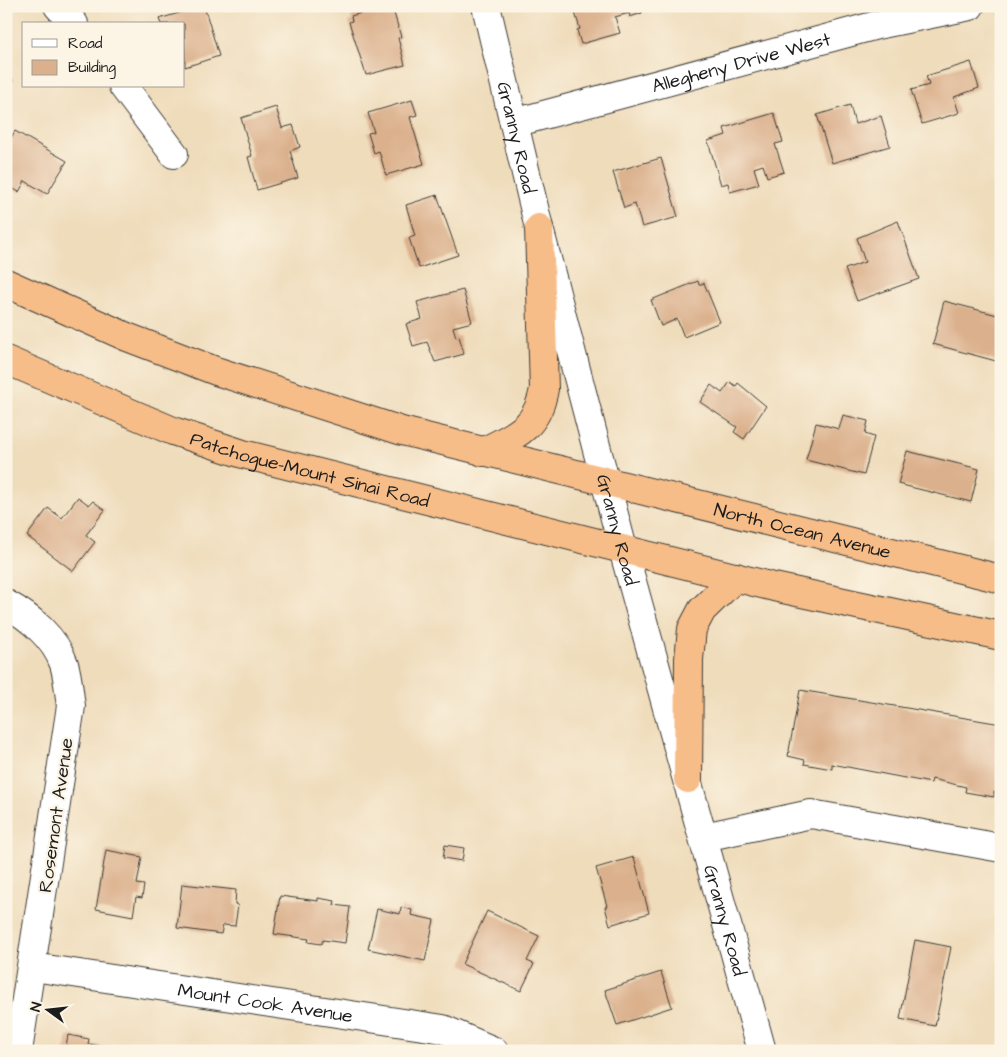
<svg xmlns="http://www.w3.org/2000/svg" width="1007" height="1057" viewBox="0 0 1007 1057" font-family="'Architects Daughter',sans-serif">
	<style>
		.building { fill: #dbb18d }
		.lines { fill: none; stroke-linecap: round; stroke-linejoin: round }
		.minor-casing { stroke: #3c3934; stroke-width: 30 }
		.highway-casing { stroke: #3c3934; stroke-width: 30 }
		.minor { stroke: #fff; stroke-width: 28 }
		.highway { stroke: #f7bd88; stroke-width: 28 }
		.labels { text-anchor: middle; stroke-width: 4.5; stroke-linejoin: round; paint-order: stroke }
		.street-label { font-size: 19px; fill: #1c1c1c; stroke: #fcf5e5 }
	</style>
	<rect width="100%" height="100%" fill="#fcf5e5"/>
	<filter id="ink" filterUnits="userSpaceOnUse"><feTurbulence type="fractalNoise" baseFrequency=".02" numOctaves="2"/><feDisplacementMap in="SourceGraphic" scale="10" xChannelSelector="R" yChannelSelector="G"/><feConvolveMatrix kernelMatrix="1 2 1 2 8 2 1 2 1" color-interpolation-filters="sRGB"/></filter>
	<filter id="wash" filterUnits="userSpaceOnUse"><feTurbulence type="fractalNoise" baseFrequency=".0096" numOctaves="4" result="noise"/><feDisplacementMap in="SourceGraphic" scale="20" xChannelSelector="R" yChannelSelector="G"/><feGaussianBlur stdDeviation="1.12" result="paint"/><feColorMatrix in="noise" values="0 0 0 0 0 0 0 0 0 0 0 0 0 0 0 0 0 1.4 0 .05"/><feComposite in="paint" operator="in"/></filter>
	<g filter="url(#wash)">
		<rect width="100%" height="100%" fill="#efdcbb"/>
		<g id="blocks">
			<!-- building -->
			<g class="building">
				<path d="M202,6H204L219,56L185,67L184,24H161L159,19Z"/>
				<path d="M364,6H392L401,37L398,38L405,65L366,75L349,22L352,21L351,16L365,12Z"/>
				<path d="M573,6H640L642,13L630,17L629,13L615,17L620,33L581,44L577,30L580,29Z"/>
				<path d="M971,62L979,88L954,97L959,113L922,124L911,90L929,85L926,76Z"/>
				<path d="M6,75L13,80L6,90Z"/>
				<path d="M412,100L417,115L410,117L424,164L386,175L379,151L374,153L368,133L374,132L368,113Z"/>
				<path d="M850,105L855,124L881,116L890,146L832,163L817,115Z"/>
				<path d="M276,107L282,128L293,125L300,147L290,151L298,178L257,190L248,157L252,156L241,118Z"/>
				<path d="M774,113L783,142L775,144L784,172L767,177L763,165L754,168L759,184L730,192L728,183L721,185L708,141L726,135L724,128Z"/>
				<path d="M15,131L67,161L47,194L25,181L19,192L6,185V146Z"/>
				<path d="M661,158L678,217L642,227L635,204L624,208L613,172Z"/>
				<path d="M437,195L458,255L419,268L409,238L415,236L406,205Z"/>
				<path d="M898,221L919,279L857,301L845,269L865,262L857,238Z"/>
				<path d="M698,281L699,285L704,283L720,322L684,337L677,319L661,326L651,300Z"/>
				<path d="M463,290L472,322L453,327L456,337L459,336L464,354L435,362L427,342L413,346L406,324L422,319L417,302Z"/>
				<path d="M944,301L1001,316V341L996,361L933,344Z"/>
				<path d="M730,382L736,386L738,383L766,406L744,439L734,432L737,427L700,402L711,385L722,393Z"/>
				<path d="M843,415L868,421L865,434L874,437L864,475L806,460L816,423L839,429Z"/>
				<path d="M907,451L979,469L971,502L898,484Z"/>
				<path d="M78,497L89,505L93,501L105,510L86,535L95,542L73,571L27,536L48,508L62,518Z"/>
				<path d="M800,690L1001,724V793L994,792V797L965,792L966,787L932,779L931,783L832,764V769L804,764L805,760L788,756Z"/>
				<path d="M445,845L464,848L462,861L443,858Z"/>
				<path d="M106,850L142,857L137,884L144,885L142,898L136,897L133,916L96,909Z"/>
				<path d="M634,857L649,913L610,925L605,907L607,906L596,868Z"/>
				<path d="M182,884L236,890L235,904L238,905L235,926L223,925L221,934L177,928Z"/>
				<path d="M280,896L318,901V898L335,901L334,905L350,907L345,943L323,940L321,944L308,942L309,939L274,934Z"/>
				<path d="M401,907L412,910L411,915L434,920L425,961L368,949L377,909L400,914Z"/>
				<path d="M487,911L539,936L527,961L534,964L521,991L462,964Z"/>
				<path d="M915,940L951,947L935,1026L900,1019Z"/>
				<path d="M661,972L672,1007L617,1025L605,990Z"/>
				<path d="M68,1035L89,1039L88,1044L119,1049L118,1051H65Z"/>
				<path d="M152,1047L171,1050V1051H151Z"/>
			</g>
		</g>
	</g>
	<g filter="url(#ink)">
		<use href="#blocks" fill-opacity="0" stroke="#3c3934" stroke-width="1"/>
		<g class="lines">
			<defs>
				<g id="minor">
					<path d="M58,6L74,24"/>
					<path id="s1" d="M486,6L539,228L623,549L762,1051"/>
					<path d="M123,86L174,154"/>
					<path id="s2" d="M514,123L877,25L970,6"/>
					<path d="M6,604C30,617 55,638 64,664C68,677 69,693 71,706L18,1051"/>
					<path d="M704,837L811,814L1001,848"/>
					<path id="s3" d="M33,967L443,1029L494,1051"/>
				</g>
				<g id="highway">
					<path id="s4" d="M6,283L127,337L216,371L402,431L1001,579"/>
					<path id="s5" d="M6,360L173,431L243,454L774,587L1001,636"/>
					<path d="M483,452C515,435 537,429 544,389L539,228"/>
					<path d="M688,779L689,659L692,629L702,610L736,577"/>
				</g>
			</defs>
			<!-- minor casing -->
			<use href="#minor" class="minor-casing"/>
			<!-- highway casing -->
			<use href="#highway" class="highway-casing"/>
			<!-- minor -->
			<use href="#minor" class="minor"/>
			<!-- highway -->
			<use href="#highway" class="highway"/>
		</g>
	</g>
	<g class="labels">
		<!-- street labels -->
		<g class="street-label">
			<text dy="7" stroke="none"><textPath href="#s2" startOffset="235">Allegheny Drive West</textPath></text>
			<text dy="7" stroke="none"><textPath href="#s1" startOffset="135">Granny Road</textPath></text>
			<text dy="7" stroke="none"><textPath href="#s5" startOffset="324">Patchogue-Mount Sinai Road</textPath></text>
			<text dy="7" stroke="none"><textPath href="#s1" startOffset="540">Granny Road</textPath></text>
			<text dy="7" stroke="none"><textPath href="#s4" startOffset="836">North Ocean Avenue</textPath></text>
			<text transform="translate(55 815) rotate(-82)" y="7">Rosemont Avenue</text>
			<text dy="7" stroke="none"><textPath href="#s1" startOffset="945">Granny Road</textPath></text>
			<text dy="7" stroke="none"><textPath href="#s3" startOffset="235">Mount Cook Avenue</textPath></text>
		</g>
	</g>
	<!-- margin -->
	<rect width="1007" height="1057" fill="none" stroke="#fcf5e5" stroke-width="25"/>
	<!-- legend -->
	<rect x="22" y="22" width="162" height="65" fill="#fcf5e5" stroke="#a29e95"/>
	<rect x="32" y="39" width="25" height="8" fill="#ffffff" stroke="#a29e95"/>
	<text x="68" y="48" font-size="15" fill="#1c1c1c">Road</text>
	<rect x="32" y="60" width="25" height="15" fill="#dbb18d" stroke="#a29e95"/>
	<text x="68" y="72" font-size="15" fill="#1c1c1c">Building</text>
	<!-- north arrow -->
	<g transform="translate(48 1010) rotate(285)" stroke="#fcf5e5" stroke-width="4" paint-order="stroke">
	<path d="M0-4L9 19L0 12L-9 19Z" fill="#1c1c1c"/>
	<text y="-8" font-size="14" font-weight="bold" text-anchor="middle" fill="#1c1c1c">N</text>
	</g>
</svg>
